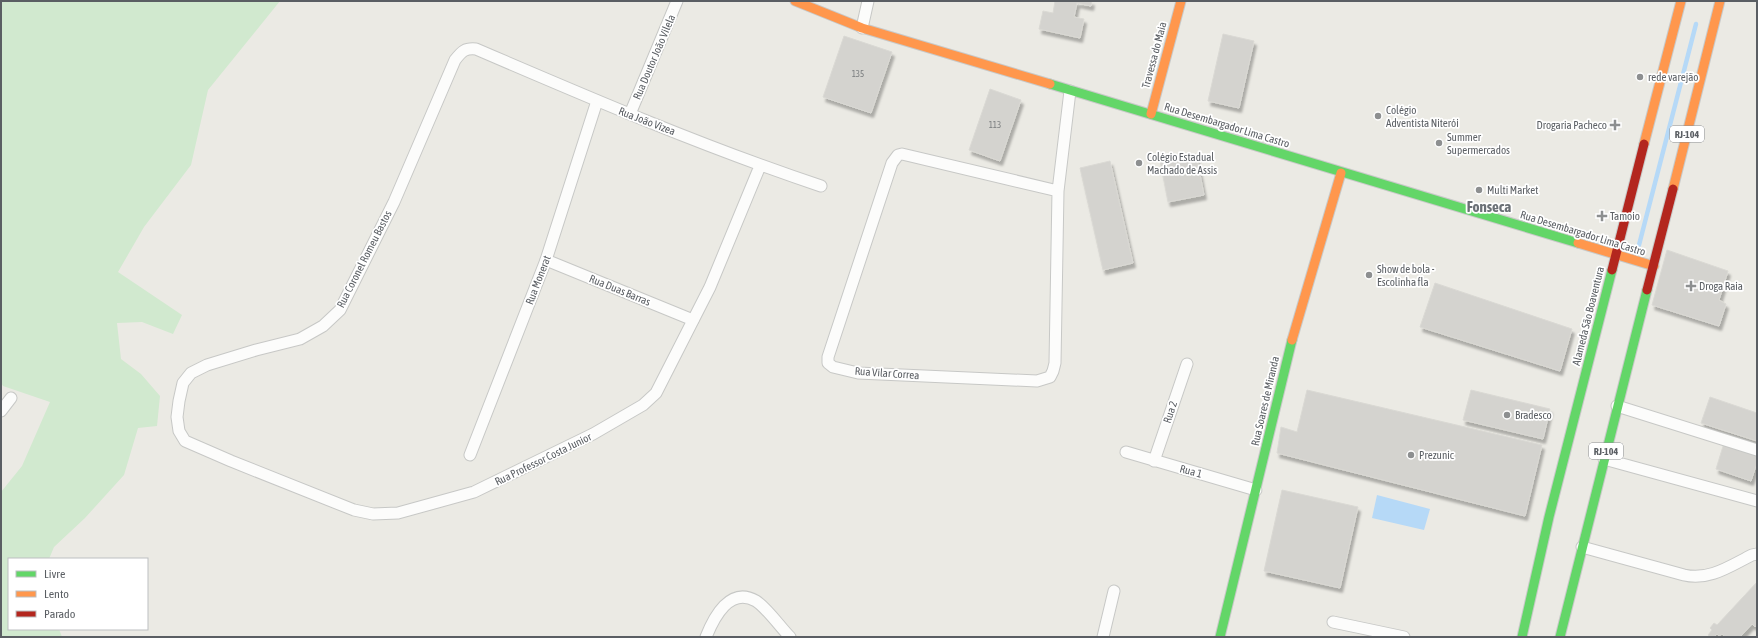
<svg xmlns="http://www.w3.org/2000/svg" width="1758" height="638" viewBox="0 0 1758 638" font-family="'Asap Condensed',sans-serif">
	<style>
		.green { fill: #d1e9cf }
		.water { fill: #b6d9f7 }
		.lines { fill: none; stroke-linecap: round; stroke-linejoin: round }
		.stream { stroke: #b6d9f7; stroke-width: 4.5 }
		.building { fill: #d4d3cf; stroke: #dad9d4; filter: url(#shadow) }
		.street-casing { stroke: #c7c8c6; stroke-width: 13 }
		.fast-casing { stroke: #c8c9c8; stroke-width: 11 }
		.slow-casing { stroke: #c8c9c8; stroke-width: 11 }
		.jam-casing { stroke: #c8c9c8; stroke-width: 11 }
		.street { stroke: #fcfcfb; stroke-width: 11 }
		.fast { stroke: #63d668; stroke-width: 9 }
		.slow { stroke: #ff974d; stroke-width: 9 }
		.jam { stroke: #b3261e; stroke-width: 9 }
		.poi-dot { fill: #8d8f90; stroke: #fff; stroke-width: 1.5 }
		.labels { text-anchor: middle; stroke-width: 3.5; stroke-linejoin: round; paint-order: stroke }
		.number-label { font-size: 9px; fill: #797c7e }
		.shield { fill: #fff; stroke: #8c8e92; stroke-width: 1 }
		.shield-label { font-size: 10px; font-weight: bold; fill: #5a5e63 }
		.street-label { font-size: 11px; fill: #5a5e63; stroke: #fff }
		.poi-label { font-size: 11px; fill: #5a5e63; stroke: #fff; text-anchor: start }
		.district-label { font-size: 15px; font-weight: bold; fill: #6b7076; stroke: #fff }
	</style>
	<defs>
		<filter id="shadow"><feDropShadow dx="2.5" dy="4.5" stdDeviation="1" flood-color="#0004"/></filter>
	</defs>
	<rect width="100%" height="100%" fill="#ebeae4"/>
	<!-- green -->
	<path class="green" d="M1,1H280L208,90L191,165L144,227L118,272L182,315L173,334L142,322L117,323L121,359L141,374L160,396L157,426L138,428L124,475L85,518L54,547L49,559H9V629H59L62,637H1V492L22,466L50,402L3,386L1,383Z"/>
	<!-- water -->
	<path class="water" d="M1377,495L1430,509L1424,530L1372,518Z"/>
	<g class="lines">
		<!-- stream -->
		<path class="stream" d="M1639,245L1696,24"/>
	</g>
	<!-- building -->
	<g class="building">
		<path d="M1055,1H1092L1091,6L1077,3L1074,17L1084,19L1080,38L1039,29L1043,11L1053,13Z"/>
		<path d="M1223,34L1254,41L1239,108L1208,101Z"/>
		<path d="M844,36L892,52L871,113L823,97Z"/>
		<path d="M990,89L1021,100L1000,161L969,150Z"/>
		<path d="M1196,154L1204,195L1168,202L1160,161Z"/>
		<path d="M1110,161L1133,263L1103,270L1080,168Z"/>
		<path d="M1667,250L1728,271L1719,300L1726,304L1719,326L1652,305Z"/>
		<path d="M1435,283L1572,329L1560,371L1420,327Z"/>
		<path d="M1307,390L1542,445L1525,516L1277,453L1281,427L1297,432Z"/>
		<path d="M1471,390L1550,409L1543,439L1463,420Z"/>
		<path d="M1710,397L1757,413V441L1701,423Z"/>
		<path d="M1724,443L1757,454V463L1751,481L1716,469Z"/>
		<path d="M1282,490L1358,507L1340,588L1264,571Z"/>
		<path d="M1757,582V625L1755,627L1752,624L1740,637H1725L1722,634L1719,636L1717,634L1714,637H1710L1708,635L1712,630L1710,628L1714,623L1717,625Z"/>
	</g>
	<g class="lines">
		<defs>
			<g id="street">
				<path d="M862,28L868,1"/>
				<path d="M630,114L677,1"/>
				<path d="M760,166L710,287L656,393L643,405L593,434L474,492L398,513L373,514L354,510L231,461L185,441L179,431L177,417L179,401L183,383L191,373L207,365L256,350L300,339L323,326L340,310L394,202L455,60C462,51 465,48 476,49C590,98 704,147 821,186"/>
				<path d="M1058,191L902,154L898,155L892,163L828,357V363L833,367L858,373L1037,381L1050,377L1053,371L1055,363L1058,191L1070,91"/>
				<path d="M546,260L693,320"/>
				<path d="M1617,406L1757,450"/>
				<path d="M1,411L11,398"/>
				<path d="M1126,452L1256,490"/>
				<path d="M470,455L546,260L597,101"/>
				<path d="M1604,459L1757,501"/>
				<path d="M1154,461L1187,364"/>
				<path d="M1582,547L1684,575C1709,581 1730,566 1752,555L1757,554"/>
				<path d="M1333,622L1404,637"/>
				<path d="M706,637C714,617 730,586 756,601C766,607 781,628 790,637"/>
				<path d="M1103,637L1114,591"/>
			</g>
			<g id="fast">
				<path d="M1050,84L1578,243"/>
				<path d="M1220,637L1292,340"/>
				<path d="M1522,637L1549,517L1612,270"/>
				<path d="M1560,637L1647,290"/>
			</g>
			<g id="slow">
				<path d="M795,1L862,28L1050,84"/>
				<path d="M1151,114L1181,1"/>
				<path d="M1644,144L1681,1"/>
				<path d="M1673,189L1720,1"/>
				<path d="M1578,243L1654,266"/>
				<path d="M1292,340L1341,173"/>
			</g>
			<g id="jam">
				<path d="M1612,270L1644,144"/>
				<path d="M1647,290L1673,189"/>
			</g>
		</defs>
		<!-- street casing -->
		<use href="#street" class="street-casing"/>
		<!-- fast casing -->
		<use href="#fast" class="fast-casing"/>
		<!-- slow casing -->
		<use href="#slow" class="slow-casing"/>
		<!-- jam casing -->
		<use href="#jam" class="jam-casing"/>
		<!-- street -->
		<use href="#street" class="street"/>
		<!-- fast -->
		<use href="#fast" class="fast"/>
		<!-- slow -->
		<use href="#slow" class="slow"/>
		<!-- jam -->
		<use href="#jam" class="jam"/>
	</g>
	<!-- markers -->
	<g class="poi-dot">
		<circle cx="1640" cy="77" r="4"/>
		<circle cx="1378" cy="116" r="4"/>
		<path d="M1613 119h4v4h4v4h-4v4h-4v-4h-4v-4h4z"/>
		<circle cx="1439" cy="143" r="4"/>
		<circle cx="1139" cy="163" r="4"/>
		<circle cx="1479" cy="190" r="4"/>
		<path d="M1600 210h4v4h4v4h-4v4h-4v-4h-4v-4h4z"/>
		<circle cx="1369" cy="275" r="4"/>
		<path d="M1689 280h4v4h4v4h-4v4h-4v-4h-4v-4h4z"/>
		<circle cx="1507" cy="415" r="4"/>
		<circle cx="1411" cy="455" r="4"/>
	</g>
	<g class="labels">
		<!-- number labels -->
		<g class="number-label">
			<text x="858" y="77">135</text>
			<text x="995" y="128">113</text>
		</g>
		<!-- shield labels -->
		<g class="shield">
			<rect x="1670" y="126" width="34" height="16" rx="3"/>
			<rect x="1589" y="443" width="34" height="16" rx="3"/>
		</g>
		<g class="shield-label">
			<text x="1687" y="138">RJ-104</text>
			<text x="1606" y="455">RJ-104</text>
		</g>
		<!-- street labels -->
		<g class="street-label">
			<text transform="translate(1154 55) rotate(-75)" y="4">Travessa do Maia</text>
			<text transform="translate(654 57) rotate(-67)" y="4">Rua Doutor João Vilela</text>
			<text transform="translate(647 121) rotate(21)" y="4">Rua João Vizea</text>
			<text transform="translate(1227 125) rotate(17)" y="4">Rua Desembargador Lima Castro</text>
			<text transform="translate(1583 233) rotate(17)" y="4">Rua Desembargador Lima Castro</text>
			<text transform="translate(364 259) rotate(-63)" y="4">Rua Coronel Romeu Bastos</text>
			<text transform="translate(538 280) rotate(-69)" y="4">Rua Monerat</text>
			<text transform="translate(620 290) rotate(22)" y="4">Rua Duas Barras</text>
			<text transform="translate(1588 316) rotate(-76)" y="4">Alameda São Boaventura</text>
			<text transform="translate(887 373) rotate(4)" y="4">Rua Vilar Correa</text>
			<text transform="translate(1265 401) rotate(-77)" y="4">Rua Soares de Miranda</text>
			<text transform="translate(1170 412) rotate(-72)" y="4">Rua 2</text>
			<text transform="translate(543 459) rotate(-26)" y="4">Rua Professor Costa Junior</text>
			<text transform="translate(1191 471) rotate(15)" y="4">Rua 1</text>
		</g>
		<!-- poi labels -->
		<g class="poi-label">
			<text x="1648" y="81">rede varejão</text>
			<text x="1386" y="114">Colégio<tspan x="1386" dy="13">Adventista Niterói</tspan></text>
			<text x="1607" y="129" text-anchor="end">Drogaria Pacheco</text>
			<text x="1447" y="141">Summer<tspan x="1447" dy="13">Supermercados</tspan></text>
			<text x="1147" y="161">Colégio Estadual<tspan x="1147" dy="13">Machado de Assis</tspan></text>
			<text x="1487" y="194">Multi Market</text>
			<text x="1610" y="220">Tamoio</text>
			<text x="1377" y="273">Show de bola -<tspan x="1377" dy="13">Escolinha fla</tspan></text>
			<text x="1699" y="290">Droga Raia</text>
			<text x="1515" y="419">Bradesco</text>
			<text x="1419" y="459">Prezunic</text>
		</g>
		<!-- district labels -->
		<g class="district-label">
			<text x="1489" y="212">Fonseca</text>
		</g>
	</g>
	<!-- border -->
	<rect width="1758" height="638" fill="none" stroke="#5a5e63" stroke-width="4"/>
	<!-- legend -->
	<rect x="8" y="558" width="140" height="72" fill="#ffffff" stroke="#bdbfc1"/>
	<rect x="16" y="571" width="20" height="6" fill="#63d668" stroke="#bdbfc1"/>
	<text x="44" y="578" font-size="12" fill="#5a5e63">Livre</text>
	<rect x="16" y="591" width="20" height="6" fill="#ff974d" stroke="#bdbfc1"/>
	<text x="44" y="598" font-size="12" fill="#5a5e63">Lento</text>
	<rect x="16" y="611" width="20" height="6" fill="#b3261e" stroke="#bdbfc1"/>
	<text x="44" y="618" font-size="12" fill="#5a5e63">Parado</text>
</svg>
